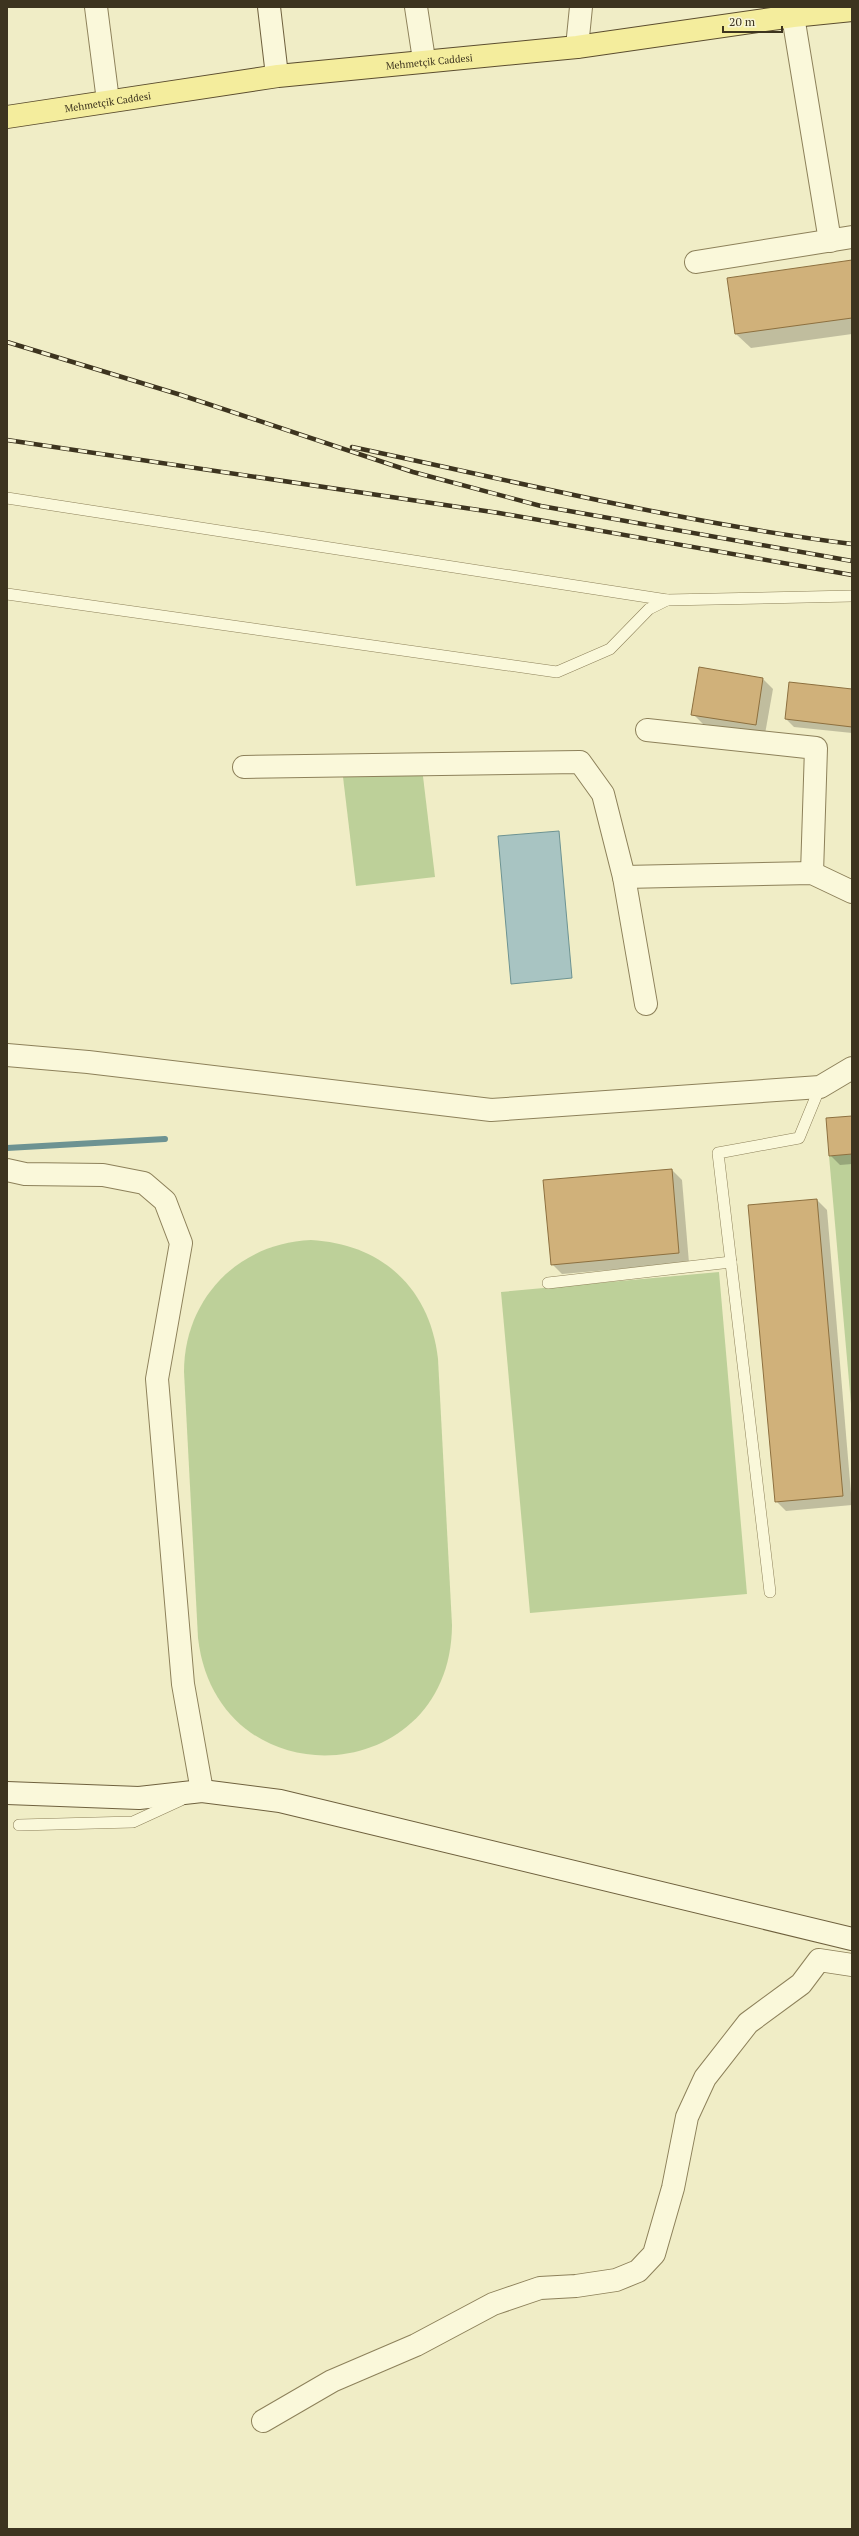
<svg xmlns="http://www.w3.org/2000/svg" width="859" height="2536" viewBox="0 0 859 2536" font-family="'PT Serif',serif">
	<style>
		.green { fill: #bdd099 }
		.water { fill: #a8c4c2; stroke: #6d9392 }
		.shadow { fill: #0003 }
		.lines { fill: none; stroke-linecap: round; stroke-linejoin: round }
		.stream { stroke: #6d9392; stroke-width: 6 }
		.building { fill: #d0b17a; stroke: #8d703f }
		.lane-casing { stroke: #8d815a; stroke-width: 12 }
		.street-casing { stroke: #8d815a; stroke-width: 24 }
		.secondary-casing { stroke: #6f613e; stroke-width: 24 }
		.primary-casing { stroke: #5b4d2f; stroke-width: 24 }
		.lane { stroke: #faf8da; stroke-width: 11 }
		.street { stroke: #faf8da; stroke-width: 22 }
		.secondary { stroke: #faf8da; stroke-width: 22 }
		.primary { stroke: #f4ed9d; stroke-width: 22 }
		.rail-casing { stroke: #3d341f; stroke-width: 4.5 }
		.rail { stroke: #f7f5d6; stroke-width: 3; stroke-dasharray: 9; stroke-linecap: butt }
		.labels { text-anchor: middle; stroke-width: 3; stroke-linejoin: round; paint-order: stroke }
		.street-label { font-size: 10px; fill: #3d341f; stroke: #f7f5d6 }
	</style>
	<rect width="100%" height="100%" fill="#f0edc6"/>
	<!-- green -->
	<g class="green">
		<path d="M422,768L435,877L356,886L343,777Z"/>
		<path d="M852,1154V1415L829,1156Z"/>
		<path d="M311,1240C382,1244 430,1288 438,1359L452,1625C451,1790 217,1803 198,1638L184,1372C184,1299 238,1243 311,1240Z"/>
		<path d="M719,1272L747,1594L530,1613L501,1292Z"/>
	</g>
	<!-- water -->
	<path class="water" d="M559,831L572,978L511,984L498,836Z"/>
	<!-- shadow -->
	<g class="shadow">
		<path d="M852,261V334L751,348L736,334L728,279Z"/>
		<path d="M763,679L773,689L765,734L703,724L693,714Z"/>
		<path d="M852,690V733L794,727L786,719Z"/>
		<path d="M852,1117V1164L840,1165L830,1155Z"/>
		<path d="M672,1170L682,1180L689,1263L562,1274L552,1264Z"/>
		<path d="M817,1200L827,1210L852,1505L786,1511L776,1501Z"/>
	</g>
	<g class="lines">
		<!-- stream -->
		<path class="stream" d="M7,1148L165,1139"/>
	</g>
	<!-- building -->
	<g class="building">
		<path d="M852,260V318L735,334L727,278Z"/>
		<path d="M699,667L763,678L756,725L691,715Z"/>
		<path d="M789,682L852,689V727L785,719Z"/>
		<path d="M852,1116V1154L829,1156L826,1118Z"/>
		<path d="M672,1169L679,1253L551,1265L543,1180Z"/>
		<path d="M817,1199L843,1496L775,1502L748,1205Z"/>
	</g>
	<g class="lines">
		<defs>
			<g id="lane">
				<path d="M7,498L667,600L852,596"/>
				<path d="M7,594L557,672L610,649L649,609L667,600"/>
				<path d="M548,1283L731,1262"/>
				<path d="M770,1592L718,1153L799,1138L820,1087"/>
				<path d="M19,1825L133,1822L181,1800"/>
			</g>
			<g id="street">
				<path d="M96,7L107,93"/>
				<path d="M416,7L423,53"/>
				<path d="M793,16L830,241"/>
				<path d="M577,47L581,7"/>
				<path d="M696,262L852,237"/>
				<path d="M647,730L816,748L812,873"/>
				<path d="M244,767L580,762L603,794L624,877L646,1004"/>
				<path d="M624,877L812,873L852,892"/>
				<path d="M7,1055L88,1062L491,1110L820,1087L852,1068"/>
				<path d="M7,1170L25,1174L103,1175L144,1183L165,1201L181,1243L157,1379L183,1684L202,1791"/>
				<path d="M263,2421L332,2381L416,2345L493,2304L540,2288L576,2286L616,2280L638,2271L654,2254L673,2188L687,2117L705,2078L748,2023L801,1984L819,1960L852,1965"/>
			</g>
			<g id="secondary">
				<path d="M269,7L276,67"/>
				<path d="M7,1793L139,1798L202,1791L280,1801L852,1939"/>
			</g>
			<g id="primary">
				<path id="s1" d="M7,117L278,76L577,47L793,16L852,10"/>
			</g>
		</defs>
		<!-- lane casing -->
		<use href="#lane" class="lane-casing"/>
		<!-- street casing -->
		<use href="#street" class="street-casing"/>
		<!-- secondary casing -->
		<use href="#secondary" class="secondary-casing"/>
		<!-- primary casing -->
		<use href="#primary" class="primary-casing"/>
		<!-- lane -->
		<use href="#lane" class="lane"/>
		<!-- street -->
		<use href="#street" class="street"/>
		<!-- secondary -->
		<use href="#secondary" class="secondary"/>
		<!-- primary -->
		<use href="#primary" class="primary"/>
		<defs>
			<g id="rail">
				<path d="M7,342L181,395L413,472L541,506L852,561"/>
				<path d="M7,440L499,513L852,575"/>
				<path d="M352,447C518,482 683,523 852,544"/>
			</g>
		</defs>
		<!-- rail casing -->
		<use href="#rail" class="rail-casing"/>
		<!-- rail -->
		<use href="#rail" class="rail"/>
	</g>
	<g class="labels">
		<!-- street labels -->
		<g class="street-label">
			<text dy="4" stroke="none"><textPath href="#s1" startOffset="426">Mehmetçik Caddesi</textPath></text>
			<text dy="4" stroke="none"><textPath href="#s1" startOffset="102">Mehmetçik Caddesi</textPath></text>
		</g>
	</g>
	<!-- border -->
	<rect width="859" height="2536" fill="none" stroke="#3d341f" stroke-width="16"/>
	<!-- scale -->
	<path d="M723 26v6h59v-6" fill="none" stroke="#3d341f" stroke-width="2"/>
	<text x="729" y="26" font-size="12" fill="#3d341f" stroke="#f7f5d6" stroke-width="3" paint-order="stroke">20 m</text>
</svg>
